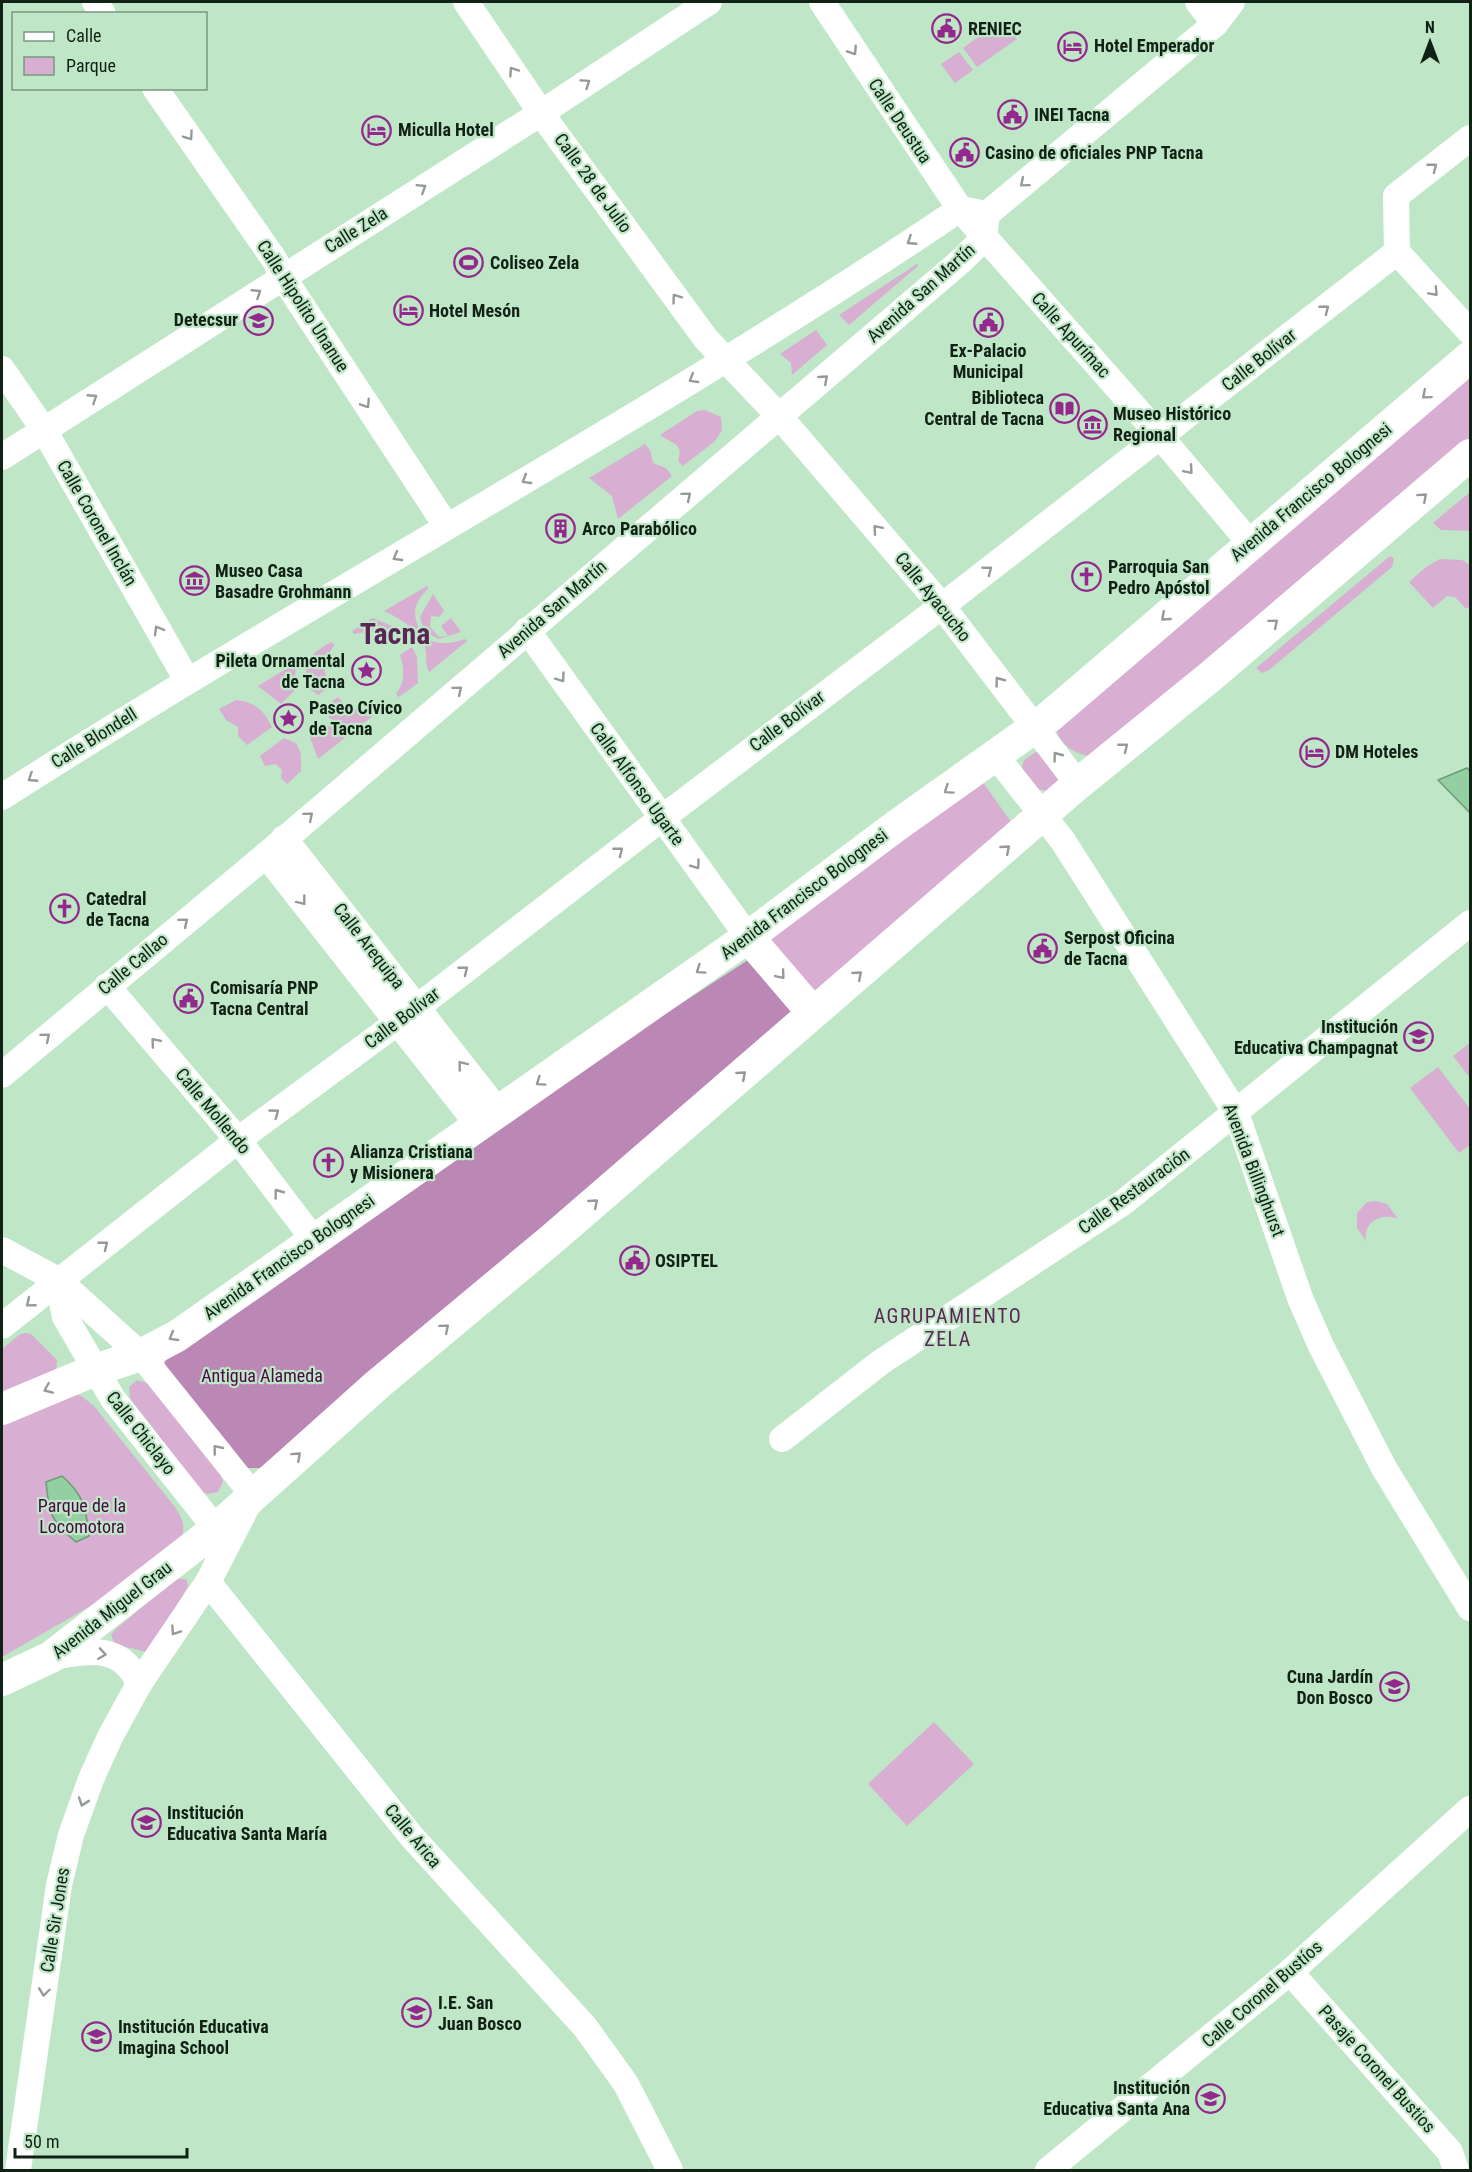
<svg xmlns="http://www.w3.org/2000/svg" width="1472" height="2172" viewBox="0 0 1472 2172" font-family="'Roboto Condensed',sans-serif">
	<style>
		.green { fill: #d8aed2 }
		.forest { fill: #bb87b5 }
		.water { fill: #93cfa1; stroke: #6c9b77; stroke-width: 1.5 }
		.lines { fill: none; stroke-linecap: round; stroke-linejoin: round }
		.minor { stroke: #fff; stroke-width: 26 }
		.major { stroke: #fff; stroke-width: 32 }
		.oneway { stroke: #949b96 }
		.labels { text-anchor: middle; stroke-width: 4.5; stroke-linejoin: round; paint-order: stroke }
		.poi-label { font-size: 18px; font-weight: bold; fill: #122116; stroke: #bfe7c7; text-anchor: start }
		.street-label { font-size: 18px; fill: #122116; stroke: #bfe7c7 }
		.park-label { font-size: 18px; fill: #480644; stroke: #bfe7c7 }
		.neighbourhood-label { font-size: 20px; letter-spacing: 1.5px; fill: #5a2655; stroke: #bfe7c7 }
		.town-label { font-size: 30px; font-weight: bold; fill: #5a2655; stroke: #bfe7c7 }
	</style>
	<rect width="100%" height="100%" fill="#bfe7c7"/>
	<!-- green -->
	<g class="green">
		<path d="M1002,20L1017,39L977,67L963,48Z"/>
		<path d="M959,52L973,70L955,83L941,64Z"/>
		<path d="M917,264L918,266L849,325L839,315Z"/>
		<path d="M816,330L827,345L792,375L791,363L780,354Z"/>
		<path d="M1470,373V439L1095,758C1077,753 1064,750 1056,730Z"/>
		<path d="M705,410L721,417L722,430L715,441L683,466L678,461C685,442 669,443 660,435L697,411Z"/>
		<path d="M645,444L650,450L653,463L666,468L672,476L618,519L612,496L589,478Z"/>
		<path d="M1470,492V531L1441,530L1433,523Z"/>
		<path d="M1390,556L1394,559L1392,567L1269,670L1262,673L1256,668Z"/>
		<path d="M1440,559L1462,560L1470,565V606L1466,609L1455,597L1447,596L1433,608L1409,582L1426,567Z"/>
		<path d="M427,586L428,588C425,593 419,598 417,604C414,610 415,617 417,623C424,646 446,646 465,639L467,641L429,672C425,664 427,655 425,647C418,629 401,619 384,611Z"/>
		<path d="M433,594L444,611L439,617L431,616L430,627L439,637L448,636L441,626L451,618L461,632L439,639L424,631L420,617Z"/>
		<path d="M372,618L397,628L404,636L392,644C381,634 368,630 354,634L352,631Z"/>
		<path d="M331,642L335,645C323,659 321,671 331,686L318,695L308,688C303,659 308,656 331,642Z"/>
		<path d="M412,647L417,657L418,683L399,697L396,694C405,683 405,669 400,655Z"/>
		<path d="M296,663L294,691L281,704L258,686Z"/>
		<path d="M338,697C349,711 361,712 378,706L380,710C359,728 355,732 329,718L325,707Z"/>
		<path d="M236,700C255,702 264,710 272,727L247,745L238,736V727L226,720L219,709Z"/>
		<path d="M325,725L351,733L318,759L309,735Z"/>
		<path d="M284,738L296,743L301,754V771L287,784L281,778L282,770L276,764L265,766L260,756Z"/>
		<path d="M1036,752L1046,755L1060,772L1059,783L1047,791L1038,789L1021,770L1024,760Z"/>
		<path d="M982,781L1014,826L813,993L766,938Z"/>
		<path d="M1470,1043V1078L1453,1056Z"/>
		<path d="M1438,1067L1470,1109V1145L1459,1153L1410,1088Z"/>
		<path d="M1376,1201L1387,1204L1398,1219C1381,1212 1363,1222 1366,1241L1357,1228V1213L1367,1202Z"/>
		<path d="M25,1333L31,1334L57,1360L56,1373L2,1395V1349L19,1335Z"/>
		<path d="M137,1380L148,1383L221,1476L223,1482L218,1492L207,1494L202,1492L130,1398L129,1387Z"/>
		<path d="M68,1394L80,1395L94,1406L175,1507C186,1523 186,1532 176,1548L94,1604L2,1657V1421Z"/>
		<path d="M177,1578L187,1580L188,1586L151,1650L146,1652L115,1644L111,1635L116,1629Z"/>
		<path d="M934,1722L974,1764L907,1826L868,1784Z"/>
	</g>
	<!-- forest -->
	<path class="forest" d="M748,960L792,1009L791,1020L260,1468H247L162,1371L167,1357L599,1057Z"/>
	<!-- water -->
	<g class="water">
		<circle cx="366" cy="670" r="12"/>
		<path d="M1467,768L1470,771V813L1438,780Z"/>
		<path d="M62,1476C84,1495 86,1508 89,1536L76,1542C51,1521 49,1514 46,1482Z"/>
	</g>
	<g class="lines">
		<!-- minor -->
		<g class="minor">
			<path d="M95,2L103,14"/>
			<path d="M466,2L548,123L706,339L780,417L942,606L1078,784"/>
			<path d="M822,2L960,209L1160,436L1250,543"/>
			<path d="M1198,2L1215,24"/>
			<path d="M155,88L274,259L283,277L447,527"/>
			<path d="M1397,252L1396,196L1470,138"/>
			<path d="M1397,252L1470,332"/>
			<path d="M2,369L44,430L187,680"/>
			<path d="M2,457L541,113L709,2"/>
			<path d="M527,630L748,937"/>
			<path d="M996,756L1063,841L1236,1113L1300,1298L1321,1346L1384,1468L1470,1608"/>
			<path d="M2,797C317,595 649,419 960,209L987,214L1215,24L1232,2"/>
			<path d="M284,838L498,1111"/>
			<path d="M266,855L479,1126"/>
			<path d="M107,986L238,1140L314,1240"/>
			<path d="M2,1075L266,855L962,260L984,238L987,214"/>
			<path d="M2,1250L58,1280L141,1355L253,1495L208,1582L139,1684L111,1735L91,1779L71,1835L59,1885L18,2170"/>
			<path d="M58,1280L65,1317L113,1399L216,1529L213,1548"/>
			<path d="M2,1326L238,1140L398,1022L662,818L942,606L1397,252"/>
			<path d="M782,1439L881,1362L1124,1202L1470,923"/>
			<path d="M208,1582L412,1837L585,2027L626,2084L670,2170"/>
			<path d="M51,1657C88,1651 122,1643 139,1684"/>
			<path d="M1290,1972L1450,2152L1456,2170"/>
			<path d="M1048,2170L1290,1972L1470,1809"/>
		</g>
		<!-- major -->
		<g class="major">
			<path d="M748,937L813,1013"/>
			<path d="M2,1409L95,1370L141,1355L177,1336L748,937L896,826L1049,717L1470,357"/>
			<path d="M2,1680L51,1657L216,1529L378,1384L552,1239L1078,784L1211,676L1470,455"/>
		</g>
	</g>
	<!-- one-way arrows -->
	<defs><path id="oneway-chevron" d="M-2-3.5L2.5 0L-2 3.5" fill="none" stroke-width="1.6" stroke-linecap="round" stroke-linejoin="round" transform="scale(1.5)"/></defs>
	<g class="oneway">
		<use href="#oneway-chevron" transform="translate(853 51) rotate(57)"/>
		<use href="#oneway-chevron" transform="translate(513 71) rotate(-124)"/>
		<use href="#oneway-chevron" transform="translate(586 83) rotate(-34)"/>
		<use href="#oneway-chevron" transform="translate(189 136) rotate(55)"/>
		<use href="#oneway-chevron" transform="translate(1433 167) rotate(-38)"/>
		<use href="#oneway-chevron" transform="translate(1024 183) rotate(140)"/>
		<use href="#oneway-chevron" transform="translate(422 188) rotate(-32)"/>
		<use href="#oneway-chevron" transform="translate(911 241) rotate(147)"/>
		<use href="#oneway-chevron" transform="translate(1434 292) rotate(47)"/>
		<use href="#oneway-chevron" transform="translate(257 293) rotate(-33)"/>
		<use href="#oneway-chevron" transform="translate(676 298) rotate(-126)"/>
		<use href="#oneway-chevron" transform="translate(1325 309) rotate(-38)"/>
		<use href="#oneway-chevron" transform="translate(693 379) rotate(149)"/>
		<use href="#oneway-chevron" transform="translate(824 379) rotate(-41)"/>
		<use href="#oneway-chevron" transform="translate(1426 395) rotate(140)"/>
		<use href="#oneway-chevron" transform="translate(93 398) rotate(-33)"/>
		<use href="#oneway-chevron" transform="translate(366 404) rotate(57)"/>
		<use href="#oneway-chevron" transform="translate(1189 470) rotate(49)"/>
		<use href="#oneway-chevron" transform="translate(526 480) rotate(149)"/>
		<use href="#oneway-chevron" transform="translate(687 496) rotate(-40)"/>
		<use href="#oneway-chevron" transform="translate(1423 497) rotate(-42)"/>
		<use href="#oneway-chevron" transform="translate(877 529) rotate(-131)"/>
		<use href="#oneway-chevron" transform="translate(397 557) rotate(150)"/>
		<use href="#oneway-chevron" transform="translate(988 570) rotate(-38)"/>
		<use href="#oneway-chevron" transform="translate(1165 617) rotate(139)"/>
		<use href="#oneway-chevron" transform="translate(1274 623) rotate(-40)"/>
		<use href="#oneway-chevron" transform="translate(158 630) rotate(-120)"/>
		<use href="#oneway-chevron" transform="translate(561 678) rotate(54)"/>
		<use href="#oneway-chevron" transform="translate(999 681) rotate(-127)"/>
		<use href="#oneway-chevron" transform="translate(458 690) rotate(-40)"/>
		<use href="#oneway-chevron" transform="translate(1124 747) rotate(-39)"/>
		<use href="#oneway-chevron" transform="translate(1057 756) rotate(-127)"/>
		<use href="#oneway-chevron" transform="translate(32 778) rotate(147)"/>
		<use href="#oneway-chevron" transform="translate(948 790) rotate(145)"/>
		<use href="#oneway-chevron" transform="translate(309 816) rotate(-40)"/>
		<use href="#oneway-chevron" transform="translate(1006 849) rotate(-41)"/>
		<use href="#oneway-chevron" transform="translate(619 851) rotate(-38)"/>
		<use href="#oneway-chevron" transform="translate(696 865) rotate(54)"/>
		<use href="#oneway-chevron" transform="translate(302 901) rotate(52)"/>
		<use href="#oneway-chevron" transform="translate(184 922) rotate(-40)"/>
		<use href="#oneway-chevron" transform="translate(464 970) rotate(-38)"/>
		<use href="#oneway-chevron" transform="translate(700 970) rotate(145)"/>
		<use href="#oneway-chevron" transform="translate(781 975) rotate(50)"/>
		<use href="#oneway-chevron" transform="translate(858 975) rotate(-41)"/>
		<use href="#oneway-chevron" transform="translate(46 1037) rotate(-40)"/>
		<use href="#oneway-chevron" transform="translate(155 1042) rotate(-130)"/>
		<use href="#oneway-chevron" transform="translate(462 1065) rotate(-128)"/>
		<use href="#oneway-chevron" transform="translate(742 1075) rotate(-41)"/>
		<use href="#oneway-chevron" transform="translate(540 1082) rotate(145)"/>
		<use href="#oneway-chevron" transform="translate(275 1113) rotate(-36)"/>
		<use href="#oneway-chevron" transform="translate(278 1193) rotate(-127)"/>
		<use href="#oneway-chevron" transform="translate(594 1203) rotate(-41)"/>
		<use href="#oneway-chevron" transform="translate(104 1245) rotate(-38)"/>
		<use href="#oneway-chevron" transform="translate(30 1303) rotate(141)"/>
		<use href="#oneway-chevron" transform="translate(445 1328) rotate(-40)"/>
		<use href="#oneway-chevron" transform="translate(173 1337) rotate(149)"/>
		<use href="#oneway-chevron" transform="translate(48 1389) rotate(157)"/>
		<use href="#oneway-chevron" transform="translate(217 1449) rotate(-129)"/>
		<use href="#oneway-chevron" transform="translate(297 1456) rotate(-42)"/>
		<use href="#oneway-chevron" transform="translate(175 1631) rotate(124)"/>
		<use href="#oneway-chevron" transform="translate(102 1654) rotate(8)"/>
		<use href="#oneway-chevron" transform="translate(83 1802) rotate(109)"/>
		<use href="#oneway-chevron" transform="translate(44 1992) rotate(98)"/>
	</g>
	<!-- icons -->
	<defs>
		<symbol id="civic-ring" viewBox="-11 -11 22 22"><circle r="9.5" fill="#bfe7c7" stroke="#93298c" stroke-width="1.5"/><path d="M-.6-6.5H3V-4.5H.6V-3L4-1V1h2V6H-6V1h2V-1L-.6-3ZM-1.2 2.5V6h2.4V2.5Z" fill="#93298c"/></symbol>
		<symbol id="hotel-ring" viewBox="-11 -11 22 22"><circle r="9.5" fill="#bfe7c7" stroke="#93298c" stroke-width="1.5"/><path d="M-6-4.5h1.5V1H6V5H4.5V3h-9V5H-6ZM-4 0a1.8 1.8 0 1 1 3.6 0ZM.5 0V-2.5h3Q6-2.5 6 0Z" fill="#93298c"/></symbol>
		<symbol id="stadium-ring" viewBox="-11 -11 22 22"><circle r="9.5" fill="#bfe7c7" stroke="#93298c" stroke-width="1.5"/><path d="M0-5a6.5 5 0 1 0 0 10a6.5 5 0 1 0 0-10ZM-3.5-1.8h7v3.6h-7Z" fill="#93298c"/></symbol>
		<symbol id="school-ring" viewBox="-11 -11 22 22"><circle r="9.5" fill="#bfe7c7" stroke="#93298c" stroke-width="1.5"/><path d="M0-5L7-2L0 1L-7-2ZM-4 1L0 2.5L4 1V4Q0 6-4 4Z" fill="#93298c"/></symbol>
		<symbol id="library-ring" viewBox="-11 -11 22 22"><circle r="9.5" fill="#bfe7c7" stroke="#93298c" stroke-width="1.5"/><path d="M-6-4Q-3-5.5-.7-3.5V5Q-3 3-6 4ZM6-4Q3-5.5 .7-3.5V5Q3 3 6 4Z" fill="#93298c"/></symbol>
		<symbol id="museum-ring" viewBox="-11 -11 22 22"><circle r="9.5" fill="#bfe7c7" stroke="#93298c" stroke-width="1.5"/><path d="M0-6L6-3V-2H-6V-3ZM-5-1h2V3h-2ZM-1-1h2V3h-2ZM3-1h2V3H3ZM-6 4H6V6H-6Z" fill="#93298c"/></symbol>
		<symbol id="building-ring" viewBox="-11 -11 22 22"><circle r="9.5" fill="#bfe7c7" stroke="#93298c" stroke-width="1.5"/><path d="M-4-6H4V6H1V3H-1V6H-4ZM-2.5-4.3h1.7v1.8h-1.7ZM.8-4.3h1.7v1.8H.8ZM-2.5-1h1.7V.8h-1.7ZM.8-1h1.7V.8H.8Z" fill="#93298c"/></symbol>
		<symbol id="church-ring" viewBox="-11 -11 22 22"><circle r="9.5" fill="#bfe7c7" stroke="#93298c" stroke-width="1.5"/><path d="M-1.2-6h2.4v3.5h3.3v2.4h-3.3V6h-2.4V-.1h-3.3v-2.4h3.3Z" fill="#93298c"/></symbol>
		<symbol id="sight-ring" viewBox="-11 -11 22 22"><circle r="9.5" fill="#bfe7c7" stroke="#93298c" stroke-width="1.5"/><path d="M0-6L1.8-2.2L6-1.7L2.9 1.2L3.7 5.4L0 3.3L-3.7 5.4L-2.9 1.2L-6-1.7L-1.8-2.2Z" fill="#93298c"/></symbol>
	</defs>
	<g fill-rule="evenodd">
		<use href="#civic-ring" x="930" y="12" width="33" height="33"/>
		<use href="#hotel-ring" x="1056" y="30" width="33" height="33"/>
		<use href="#civic-ring" x="996" y="98" width="33" height="33"/>
		<use href="#hotel-ring" x="360" y="114" width="33" height="33"/>
		<use href="#civic-ring" x="948" y="136" width="33" height="33"/>
		<use href="#stadium-ring" x="452" y="246" width="33" height="33"/>
		<use href="#hotel-ring" x="392" y="294" width="33" height="33"/>
		<use href="#school-ring" x="242" y="304" width="33" height="33"/>
		<use href="#civic-ring" x="972" y="306" width="33" height="33"/>
		<use href="#library-ring" x="1048" y="392" width="33" height="33"/>
		<use href="#museum-ring" x="1076" y="408" width="33" height="33"/>
		<use href="#building-ring" x="544" y="512" width="33" height="33"/>
		<use href="#church-ring" x="1070" y="560" width="33" height="33"/>
		<use href="#museum-ring" x="178" y="564" width="33" height="33"/>
		<use href="#sight-ring" x="350" y="654" width="33" height="33"/>
		<use href="#sight-ring" x="272" y="702" width="33" height="33"/>
		<use href="#hotel-ring" x="1298" y="736" width="33" height="33"/>
		<use href="#church-ring" x="48" y="892" width="33" height="33"/>
		<use href="#civic-ring" x="1026" y="932" width="33" height="33"/>
		<use href="#civic-ring" x="172" y="982" width="33" height="33"/>
		<use href="#school-ring" x="1402" y="1020" width="33" height="33"/>
		<use href="#church-ring" x="312" y="1146" width="33" height="33"/>
		<use href="#civic-ring" x="618" y="1244" width="33" height="33"/>
		<use href="#school-ring" x="1378" y="1670" width="33" height="33"/>
		<use href="#school-ring" x="130" y="1806" width="33" height="33"/>
		<use href="#school-ring" x="400" y="1996" width="33" height="33"/>
		<use href="#school-ring" x="80" y="2020" width="33" height="33"/>
		<use href="#school-ring" x="1194" y="2082" width="33" height="33"/>
	</g>
	<g class="labels">
		<!-- poi labels -->
		<g class="poi-label">
			<text x="968" y="35">RENIEC</text>
			<text x="1094" y="52">Hotel Emperador</text>
			<text x="1034" y="121">INEI Tacna</text>
			<text x="398" y="136">Miculla Hotel</text>
			<text x="985" y="159">Casino de oficiales PNP Tacna</text>
			<text x="490" y="269">Coliseo Zela</text>
			<text x="429" y="317">Hotel Mesón</text>
			<text x="238" y="326" text-anchor="end">Detecsur</text>
			<text x="988" y="357" text-anchor="middle">Ex-Palacio<tspan x="988" dy="21">Municipal</tspan></text>
			<text x="1044" y="404" text-anchor="end">Biblioteca<tspan x="1044" dy="21">Central de Tacna</tspan></text>
			<text x="1113" y="420">Museo Histórico<tspan x="1113" dy="21">Regional</tspan></text>
			<text x="582" y="535">Arco Parabólico</text>
			<text x="1108" y="573">Parroquia San<tspan x="1108" dy="21">Pedro Apóstol</tspan></text>
			<text x="215" y="577">Museo Casa<tspan x="215" dy="21">Basadre Grohmann</tspan></text>
			<text x="345" y="667" text-anchor="end">Pileta Ornamental<tspan x="345" dy="21">de Tacna</tspan></text>
			<text x="309" y="714">Paseo Cívico<tspan x="309" dy="21">de Tacna</tspan></text>
			<text x="1335" y="758">DM Hoteles</text>
			<text x="86" y="905">Catedral<tspan x="86" dy="21">de Tacna</tspan></text>
			<text x="1064" y="944">Serpost Oficina<tspan x="1064" dy="21">de Tacna</tspan></text>
			<text x="210" y="994">Comisaría PNP<tspan x="210" dy="21">Tacna Central</tspan></text>
			<text x="1398" y="1033" text-anchor="end">Institución<tspan x="1398" dy="21">Educativa Champagnat</tspan></text>
			<text x="350" y="1158">Alianza Cristiana<tspan x="350" dy="21">y Misionera</tspan></text>
			<text x="655" y="1267">OSIPTEL</text>
			<text x="1373" y="1683" text-anchor="end">Cuna Jardín<tspan x="1373" dy="21">Don Bosco</tspan></text>
			<text x="167" y="1819">Institución<tspan x="167" dy="21">Educativa Santa María</tspan></text>
			<text x="438" y="2009">I.E. San<tspan x="438" dy="21">Juan Bosco</tspan></text>
			<text x="118" y="2033">Institución Educativa<tspan x="118" dy="21">Imagina School</tspan></text>
			<text x="1190" y="2094" text-anchor="end">Institución<tspan x="1190" dy="21">Educativa Santa Ana</tspan></text>
		</g>
		<!-- street labels -->
		<g class="street-label">
			<text transform="translate(900 121) rotate(56)" y="6">Calle Deustua</text>
			<text transform="translate(593 183) rotate(54)" y="6">Calle 28 de Julio</text>
			<text transform="translate(356 230) rotate(-32)" y="6">Calle Zela</text>
			<text transform="translate(921 293) rotate(-42)" y="6">Avenida San Martín</text>
			<text transform="translate(303 306) rotate(57)" y="6">Calle Hipolito Unanue</text>
			<text transform="translate(1071 335) rotate(48)" y="6">Calle Apurímac</text>
			<text transform="translate(1259 360) rotate(-38)" y="6">Calle Bolívar</text>
			<text transform="translate(1311 492) rotate(-40)" y="6">Avenida Francisco Bolognesi</text>
			<text transform="translate(97 523) rotate(60)" y="6">Calle Coronel Inclán</text>
			<text transform="translate(933 597) rotate(51)" y="6">Calle Ayacucho</text>
			<text transform="translate(552 609) rotate(-41)" y="6">Avenida San Martín</text>
			<text transform="translate(787 721) rotate(-37)" y="6">Calle Bolívar</text>
			<text transform="translate(94 738) rotate(-32)" y="6">Calle Blondell</text>
			<text transform="translate(637 784) rotate(54)" y="6">Calle Alfonso Ugarte</text>
			<text transform="translate(804 894) rotate(-37)" y="6">Avenida Francisco Bolognesi</text>
			<text transform="translate(369 946) rotate(52)" y="6">Calle Arequipa</text>
			<text transform="translate(133 964) rotate(-40)" y="6">Calle Callao</text>
			<text transform="translate(402 1018) rotate(-37)" y="6">Calle Bolívar</text>
			<text transform="translate(213 1111) rotate(50)" y="6">Calle Mollendo</text>
			<text transform="translate(1254 1170) rotate(69)" y="6">Avenida Billinghurst</text>
			<text transform="translate(1134 1191) rotate(-36)" y="6">Calle Restauración</text>
			<text transform="translate(289 1257) rotate(-35)" y="6">Avenida Francisco Bolognesi</text>
			<text transform="translate(141 1433) rotate(52)" y="6">Calle Chiclayo</text>
			<text transform="translate(112 1610) rotate(-38)" y="6">Avenida Miguel Grau</text>
			<text transform="translate(413 1836) rotate(50)" y="6">Calle Arica</text>
			<text transform="translate(55 1920) rotate(-81)" y="6">Calle Sir Jones</text>
			<text transform="translate(1262 1994) rotate(-41)" y="6">Calle Coronel Bustíos</text>
			<text transform="translate(1377 2069) rotate(48)" y="6">Pasaje Coronel Bustios</text>
		</g>
		<!-- park labels -->
		<g class="park-label">
			<text x="262" y="1382">Antigua Alameda</text>
			<text x="82" y="1512">Parque de la<tspan x="82" dy="21">Locomotora</tspan></text>
		</g>
		<!-- neighbourhood labels -->
		<g class="neighbourhood-label">
			<text x="948" y="1323">AGRUPAMIENTO<tspan x="948" dy="23">ZELA</tspan></text>
		</g>
		<!-- town labels -->
		<g class="town-label">
			<text x="395" y="644">Tacna</text>
		</g>
	</g>
	<!-- border -->
	<rect width="1472" height="2172" fill="none" stroke="#122116" stroke-width="6"/>
	<!-- legend -->
	<rect x="12" y="12" width="195" height="78" fill="#bfe7c7" stroke="#7a9880" stroke-width="1.5"/>
	<rect x="24" y="32" width="30" height="9" fill="#ffffff" stroke="#7a9880" stroke-width="1.5"/>
	<text x="66" y="42" font-size="18" fill="#122116">Calle</text>
	<rect x="24" y="57" width="30" height="18" fill="#d8aed2" stroke="#7a9880" stroke-width="1.5"/>
	<text x="66" y="72" font-size="18" fill="#122116">Parque</text>
	<!-- north arrow -->
	<g transform="translate(1430 42)" stroke="#bfe7c7" stroke-width="4.5" paint-order="stroke">
	<path d="M0-4.5L10 22L0 15L-10 22Z" fill="#122116"/>
	<text y="-9" font-size="16" font-weight="bold" text-anchor="middle" fill="#122116">N</text>
	</g>
	<!-- scale -->
	<path d="M15 2148v9h172v-9" fill="none" stroke="#122116" stroke-width="3"/>
	<text x="24" y="2148" font-size="18" fill="#122116" stroke="#bfe7c7" stroke-width="4.5" paint-order="stroke">50 m</text>
</svg>
